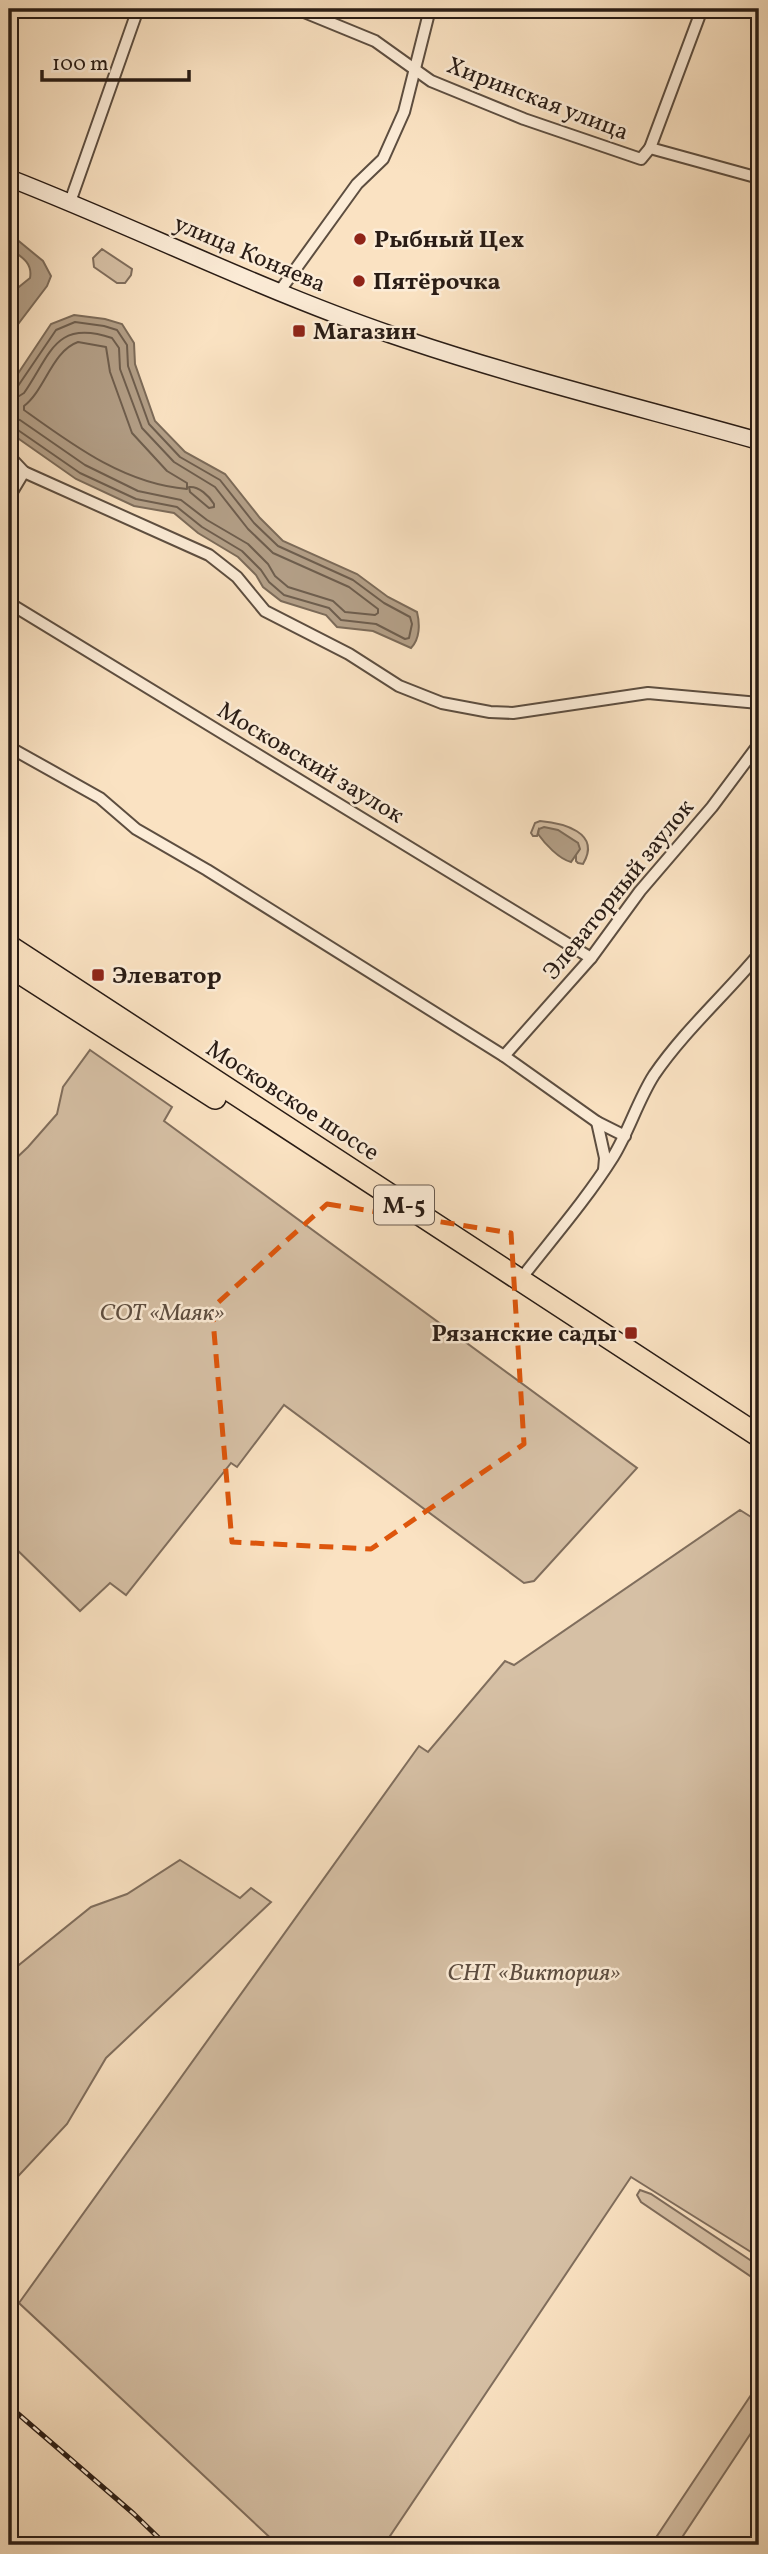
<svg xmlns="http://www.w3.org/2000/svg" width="768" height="2554" viewBox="0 0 768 2554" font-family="Vollkorn,serif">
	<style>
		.green { fill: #d6c0a5; stroke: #806e5d; stroke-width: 2 }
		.water { fill: #b39f87; stroke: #7c6b59; stroke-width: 2 }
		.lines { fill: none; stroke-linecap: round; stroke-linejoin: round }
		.shore { stroke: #6e5e4e; stroke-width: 2 }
		.street-casing { stroke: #5d4e40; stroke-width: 14 }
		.secondary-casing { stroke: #291c15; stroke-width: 19 }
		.highway-casing { stroke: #291c15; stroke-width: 24 }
		.street { stroke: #fcecd7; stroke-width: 10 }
		.secondary { stroke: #fcecd7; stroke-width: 16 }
		.highway { stroke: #fae2c2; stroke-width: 21 }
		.rail-casing { stroke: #291c15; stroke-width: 5 }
		.rail { stroke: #fcecd7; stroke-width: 2.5; stroke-dasharray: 8; stroke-linecap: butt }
		.marked { fill: none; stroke: #de560c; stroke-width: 5; stroke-dasharray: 14 9; stroke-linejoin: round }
		.poi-dot { fill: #8f2418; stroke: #fcecd7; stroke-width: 2.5 }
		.labels { text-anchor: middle; stroke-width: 5; stroke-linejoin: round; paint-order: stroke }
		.shield { fill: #fcecd7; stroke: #685a4f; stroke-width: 2 }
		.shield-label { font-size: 23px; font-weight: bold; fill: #291c15 }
		.street-label { font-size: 24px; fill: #291c15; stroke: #fcecd7 }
		.poi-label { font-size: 24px; font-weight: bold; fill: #291c15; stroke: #fcecd7; text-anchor: start }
		.park-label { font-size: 24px; font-style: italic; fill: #5d4d40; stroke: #fcecd7 }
	</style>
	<rect width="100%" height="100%" fill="#fae2c2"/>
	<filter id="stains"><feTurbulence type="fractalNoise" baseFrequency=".00286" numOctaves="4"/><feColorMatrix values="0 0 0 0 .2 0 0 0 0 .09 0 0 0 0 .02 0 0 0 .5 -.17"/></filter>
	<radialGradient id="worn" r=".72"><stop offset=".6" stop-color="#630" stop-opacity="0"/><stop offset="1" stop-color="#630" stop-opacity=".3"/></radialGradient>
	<!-- green -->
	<g class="green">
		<path d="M102,249L132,269L131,275L125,283H117L94,267L93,258Z"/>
		<path d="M540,821C562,823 602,832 583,864L578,863L576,861V856L539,829L537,836H533L531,833L535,823Z"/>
		<path d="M90,1050L172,1107L164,1121L637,1468L534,1581L524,1583L284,1405L237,1467L231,1463L126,1595L110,1583L80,1611L9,1542V1165L28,1147L57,1114L63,1087Z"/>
		<path d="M740,1510L759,1522V2257L631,2177L384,2545H278L19,2303L419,1746L428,1752L505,1661L514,1665Z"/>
		<path d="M180,1860L240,1898L251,1888L271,1902L106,2058L67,2124L9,2186V1973L91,1907L127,1894Z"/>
		<path d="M640,2190L651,2194L759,2266V2282L641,2202L637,2195Z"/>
		<path d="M759,2383V2421L677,2545H651Z"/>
	</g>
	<!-- water -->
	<g class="water">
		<path d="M9,233L43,261L51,276L47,286L9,336V295L30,278C33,262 20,256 9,248Z"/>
		<path d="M74,315L105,319L122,324L134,343L135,364L155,421L185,452L225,474L260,518L283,541L357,574L388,597L417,612C420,624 420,639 411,648L373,631L337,627L326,615L281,601L263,587L256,575L238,557L198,533L174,513L134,506L76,479L9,432V387L51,324Z"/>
		<path d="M544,827L558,830L578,843L580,849L571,862C559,859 545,844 538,834L539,829Z"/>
	</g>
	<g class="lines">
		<!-- shore -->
		<g class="shore">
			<path d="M78,342L106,347L110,372L132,433L167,471L187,483V489C125,484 74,446 24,410V406C45,390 52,351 78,342Z"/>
			<path d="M9,390L18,386L56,330L75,322L104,326L117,330L127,345L128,366L149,424L180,457L220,480L254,523L278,546L353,580L384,603L410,617L412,624L409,638L405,639L376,624L341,620L329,608L284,595L269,582L261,570L242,551L202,527L177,507L136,499L80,473L15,428L9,427"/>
			<path d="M9,399L16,398L24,393C51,354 55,319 112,338L119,348L120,369L142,428L174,462L215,487L248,529L273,553L349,587L378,609V613L375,615L345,612L333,601L288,587L275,576L268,564L248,544L207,520L181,500L138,491L85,465L20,420L9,418"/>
			<path d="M189,487C199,486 209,496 214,504V507L209,508L190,492Z"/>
		</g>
		<defs>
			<g id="street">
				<path d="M297,9L375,41L431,81L524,119L641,159L650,148L759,178"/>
				<path d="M650,148L702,9"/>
				<path d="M70,202L138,9"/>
				<path d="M279,292L357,184L383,159L404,112L430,9"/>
				<path d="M9,456L24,472L9,497"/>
				<path d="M24,472L209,555L237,577L265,611L349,654L399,686L442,703L490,712L513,713L648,693L759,703"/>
				<path d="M9,603L591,958"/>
				<path d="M9,747L100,798L136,829L207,870L504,1056L597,1122L625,1136"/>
				<path d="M504,1056L591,958L640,891L712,807L759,744"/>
				<path d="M597,1122L605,1158L604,1170"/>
				<path d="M520,1280C551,1240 586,1200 613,1157C629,1131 638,1100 654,1075C684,1031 725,995 759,954"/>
			</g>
			<path id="secondary" d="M9,178C142,230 271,295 407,340C523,379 642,408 759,441"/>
			<g id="highway">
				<path d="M9,946L759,1436"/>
				<path d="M9,966L215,1098"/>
			</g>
		</defs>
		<!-- street casing -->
		<use href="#street" class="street-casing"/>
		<!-- secondary casing -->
		<use href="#secondary" class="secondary-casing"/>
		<!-- highway casing -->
		<use href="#highway" class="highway-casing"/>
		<!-- street -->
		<use href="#street" class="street"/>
		<!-- secondary -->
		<use href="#secondary" class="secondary"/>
		<!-- highway -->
		<use href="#highway" class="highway"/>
		<defs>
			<path id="rail" d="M9,2406L134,2514L166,2545"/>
		</defs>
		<!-- rail casing -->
		<use href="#rail" class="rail-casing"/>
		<!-- rail -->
		<use href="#rail" class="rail"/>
	</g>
	<!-- marked area -->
	<path class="marked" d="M327,1204L511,1233L524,1444L371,1549L232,1542L212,1308Z"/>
	<!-- markers -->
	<g class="poi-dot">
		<circle cx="360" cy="239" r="7"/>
		<circle cx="359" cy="281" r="7"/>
		<rect x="292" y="324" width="14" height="14" rx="3.5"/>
		<rect x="91" y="968" width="14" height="14" rx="3.5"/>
		<rect x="624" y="1326" width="14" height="14" rx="3.5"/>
	</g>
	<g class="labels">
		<!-- shield labels -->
		<rect class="shield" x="374" y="1185.5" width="60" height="39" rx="5"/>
		<g class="shield-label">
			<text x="404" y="1213">М-5</text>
		</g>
		<!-- street labels -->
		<g class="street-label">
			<text transform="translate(538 98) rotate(21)" y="8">Хиринская улица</text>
			<text transform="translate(250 253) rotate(23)" y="8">улица Коняева</text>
			<text transform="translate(311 762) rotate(31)" y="8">Московский заулок</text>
			<text transform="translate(618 889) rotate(-51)" y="8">Элеваторный заулок</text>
			<text transform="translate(293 1100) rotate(33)" y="8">Московское шоссе</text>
		</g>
		<!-- poi labels -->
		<g class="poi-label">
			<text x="374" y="247">Рыбный Цех</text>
			<text x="373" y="289">Пятёрочка</text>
			<text x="313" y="339">Магазин</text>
			<text x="112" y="983">Элеватор</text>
			<text x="617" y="1341" text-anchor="end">Рязанские сады</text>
		</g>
		<!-- park labels -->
		<g class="park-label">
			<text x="162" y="1320">СОТ «Маяк»</text>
			<text x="534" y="1980">СНТ «Виктория»</text>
		</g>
	</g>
	<!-- margin -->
	<rect width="768" height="2554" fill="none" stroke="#fae2c2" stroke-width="35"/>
	<rect x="10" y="10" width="747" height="2533" fill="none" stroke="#291c15" stroke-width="3.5"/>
	<rect x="18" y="18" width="733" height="2519" fill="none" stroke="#291c15" stroke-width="2"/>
	<!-- scale -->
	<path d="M42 70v10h147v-10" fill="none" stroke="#291c15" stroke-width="3.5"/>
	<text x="52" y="70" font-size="21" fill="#291c15" stroke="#fcecd7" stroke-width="5" paint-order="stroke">100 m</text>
	<rect width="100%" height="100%" filter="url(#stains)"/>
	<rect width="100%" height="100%" fill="url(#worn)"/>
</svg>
